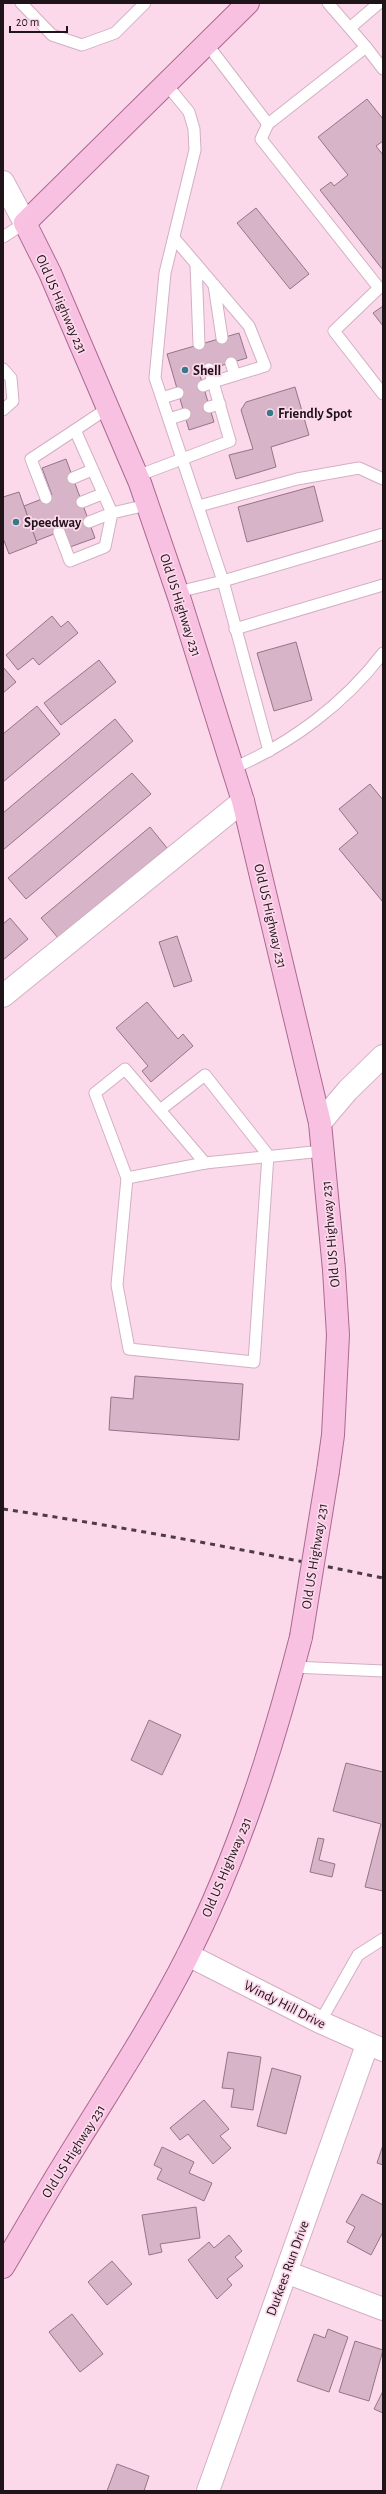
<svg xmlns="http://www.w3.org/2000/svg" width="386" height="2494" viewBox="0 0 386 2494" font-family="'Alegreya Sans',sans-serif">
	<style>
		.building { fill: #d7b4c7; stroke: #957587 }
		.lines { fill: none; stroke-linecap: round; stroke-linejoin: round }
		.service-casing { stroke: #d2b0c3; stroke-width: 13 }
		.minor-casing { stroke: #d2b0c3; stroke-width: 24 }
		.tertiary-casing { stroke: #d2b0c3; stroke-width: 24 }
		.primary-casing { stroke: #aa6a8f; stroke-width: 24 }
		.service { stroke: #fff; stroke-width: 11 }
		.minor { stroke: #fff; stroke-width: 22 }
		.tertiary { stroke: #fff; stroke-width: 22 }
		.primary { stroke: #f8c1e2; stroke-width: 22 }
		.rail { stroke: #4d3c45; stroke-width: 3; stroke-dasharray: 5 5; stroke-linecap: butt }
		.primary-bridge-casing { stroke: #aa6a8f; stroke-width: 24; stroke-linecap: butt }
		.primary-bridge { stroke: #f8c1e2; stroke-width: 22 }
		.poi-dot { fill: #367a89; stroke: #fcd8eb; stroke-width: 1.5 }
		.labels { text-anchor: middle; stroke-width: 3.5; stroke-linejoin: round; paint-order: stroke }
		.street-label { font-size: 14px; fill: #20141b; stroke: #fcd8eb }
		.poi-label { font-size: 14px; font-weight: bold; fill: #20141b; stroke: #fcd8eb; text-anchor: start }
	</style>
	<rect width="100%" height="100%" fill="#fcd8eb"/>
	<!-- building -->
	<g class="building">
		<path d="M367,99L383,119V141L376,146L383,155V270L320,190L331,182L334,186L348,175L318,137Z"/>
		<path d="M256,208L309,274L290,289L237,223Z"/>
		<path d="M383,306V326L373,313Z"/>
		<path d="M239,333L247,358L199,372L214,422L189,430L167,354Z"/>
		<path d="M295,387L309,435L271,447L276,467L236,479L229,455L253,449L241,410L246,402Z"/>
		<path d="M66,459L95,538L70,547L64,530L36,541L24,506L52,495L42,468Z"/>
		<path d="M314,486L323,521L247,542L238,507Z"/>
		<path d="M19,492L37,543L9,554L3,538V497Z"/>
		<path d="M52,616L61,627L68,621L78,633L39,665L33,658L18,670L6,655Z"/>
		<path d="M296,642L312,700L274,711L257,653Z"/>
		<path d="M99,660L116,682L61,725L44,703Z"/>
		<path d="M3,667L16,682L3,693Z"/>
		<path d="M37,706L60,734L3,782V734Z"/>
		<path d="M115,719L133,741L3,850V813Z"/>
		<path d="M132,773L151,794L26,899L8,878Z"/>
		<path d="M370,784L383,800V902L339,849L358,833L339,809Z"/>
		<path d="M150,827L167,848L59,939L41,918Z"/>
		<path d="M10,918L28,939L3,960V924Z"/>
		<path d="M177,936L192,981L174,987L159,942Z"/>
		<path d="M147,1002L178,1039L183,1034L193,1046L151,1082L142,1071L148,1066L116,1028Z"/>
		<path d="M135,1376L243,1384L239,1440L109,1430L111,1397L133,1399Z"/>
		<path d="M149,1720L181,1735L162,1775L131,1760Z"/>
		<path d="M346,1763L383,1772V1891L365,1887L381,1824L333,1811Z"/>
		<path d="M318,1838L324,1839L319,1860L335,1864L332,1877L310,1872Z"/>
		<path d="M228,2052L261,2057L253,2110L231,2107L234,2089L222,2088Z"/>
		<path d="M272,2068L301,2076L286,2134L257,2126Z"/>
		<path d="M204,2100L229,2129L220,2136L231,2148L213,2164L188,2134L180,2140L170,2128Z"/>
		<path d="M383,2145V2165L377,2163Z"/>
		<path d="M162,2147L194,2162L189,2173L212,2183L204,2201L157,2179L162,2169L154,2165Z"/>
		<path d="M362,2194L383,2205V2232L371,2255L347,2242L355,2227L346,2222Z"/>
		<path d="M196,2207L200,2238L160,2244L162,2252L149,2255L142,2215Z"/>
		<path d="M229,2235L242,2251L235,2257L243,2266L227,2279L232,2285L217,2299L188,2260L209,2242L214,2248Z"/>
		<path d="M112,2261L132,2284L107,2305L88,2282Z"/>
		<path d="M72,2314L103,2354L80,2372L49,2332Z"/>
		<path d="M328,2329L348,2337L329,2392L297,2381L314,2334L325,2338Z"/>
		<path d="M355,2341L383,2350L369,2401L339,2392Z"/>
		<path d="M383,2391V2413L374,2409Z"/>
		<path d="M117,2464L149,2476L144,2491H107Z"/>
	</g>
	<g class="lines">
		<defs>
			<g id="service">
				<path d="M21,3L52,35L82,45L115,33L145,3"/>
				<path d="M351,27L379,3"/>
				<path d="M207,44L268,124L366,47L328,3"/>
				<path d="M366,47L383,69"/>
				<path d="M167,85L189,112L194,129L195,150L165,273L155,378L223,581L178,592"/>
				<path d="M268,124L261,139L379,288L334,331L383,394"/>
				<path d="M3,237L25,223"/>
				<path d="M196,264L199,344"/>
				<path d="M214,285L222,338"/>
				<path d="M231,363L235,375"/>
				<path d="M3,369L11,378L13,401L3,410"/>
				<path d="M203,386L213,382L209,369"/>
				<path d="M162,398L178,393"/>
				<path d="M209,407L220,404"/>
				<path d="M169,419L185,414"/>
				<path d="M137,476L230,441L213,382L265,366L249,326L174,238"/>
				<path d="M73,478L92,470"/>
				<path d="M46,498L31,459L75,430"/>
				<path d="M82,502L102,494"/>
				<path d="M199,506L297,479L359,468L383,479"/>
				<path d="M89,522L112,513L75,430L108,408"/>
				<path d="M59,532L70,561L105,547L112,513L147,505"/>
				<path d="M235,629L383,585"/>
				<path d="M269,751L223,581L383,534"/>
				<path d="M233,768C291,744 345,703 383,653"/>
				<path d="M160,1110L205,1075L268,1155L254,1362L129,1349L117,1285L127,1178L95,1093L125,1069L205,1163"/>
				<path d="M127,1178L205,1163L323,1151"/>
				<path d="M293,1667L383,1671"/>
				<path d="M320,2022L358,1955L383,1939"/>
			</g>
			<g id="minor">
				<path d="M3,996L243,801"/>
				<path d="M320,1123L348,1090L383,1056"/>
				<path d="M188,1955L320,2022L383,2050"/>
				<path d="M286,2272L383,2309"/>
				<path d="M208,2491L367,2045"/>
			</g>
			<path id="tertiary" d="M3,182L25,223"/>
			<g id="primary">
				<path d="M248,3L25,223L50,273L140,483L179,597L243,801L320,1123L334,1270L338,1335L333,1435L328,1471"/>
				<path d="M3,2267C23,2233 43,2198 64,2164C106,2095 151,2028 188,1955C239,1854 273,1746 301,1637"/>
			</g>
		</defs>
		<!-- service casing -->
		<use href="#service" class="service-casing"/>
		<!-- minor casing -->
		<use href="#minor" class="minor-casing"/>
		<!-- tertiary casing -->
		<use href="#tertiary" class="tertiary-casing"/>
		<!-- primary casing -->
		<use href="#primary" class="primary-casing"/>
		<!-- service -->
		<use href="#service" class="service"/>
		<!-- minor -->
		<use href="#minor" class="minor"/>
		<!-- tertiary -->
		<use href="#tertiary" class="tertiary"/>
		<!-- primary -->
		<use href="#primary" class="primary"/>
		<!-- rail -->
		<path class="rail" d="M3,1509C131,1528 257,1552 383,1578"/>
		<defs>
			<path id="primary-bridge" d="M301,1637L328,1471"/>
		</defs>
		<!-- primary-bridge casing -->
		<use href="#primary-bridge" class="primary-bridge-casing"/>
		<!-- primary-bridge -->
		<use href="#primary-bridge" class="primary-bridge"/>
	</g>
	<!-- markers -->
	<g class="poi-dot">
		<circle cx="185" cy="370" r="4"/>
		<circle cx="270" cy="413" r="4"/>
		<circle cx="16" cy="522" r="4"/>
	</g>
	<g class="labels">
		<!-- street labels -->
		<g class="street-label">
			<text transform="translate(62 304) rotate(66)" y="5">Old US Highway 231</text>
			<text transform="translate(181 605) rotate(72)" y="5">Old US Highway 231</text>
			<text transform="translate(271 916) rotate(77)" y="5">Old US Highway 231</text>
			<text transform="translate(330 1234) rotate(-95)" y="5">Old US Highway 231</text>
			<text transform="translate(314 1556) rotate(-81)" y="5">Old US Highway 231</text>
			<text transform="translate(226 1867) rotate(-67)" y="5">Old US Highway 231</text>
			<text transform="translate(285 2004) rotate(27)" y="5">Windy Hill Drive</text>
			<text transform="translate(73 2151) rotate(-58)" y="5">Old US Highway 231</text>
			<text transform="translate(287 2268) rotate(-70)" y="5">Durkees Run Drive</text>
		</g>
		<!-- poi labels -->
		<g class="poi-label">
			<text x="193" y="375">Shell</text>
			<text x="278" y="418">Friendly Spot</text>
			<text x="24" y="527">Speedway</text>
		</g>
	</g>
	<!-- border -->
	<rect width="386" height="2494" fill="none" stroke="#20141b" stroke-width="8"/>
	<!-- scale -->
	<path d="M10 26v6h57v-6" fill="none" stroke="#20141b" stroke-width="2"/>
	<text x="16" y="26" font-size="12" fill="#20141b" stroke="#fcd8eb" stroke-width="3" paint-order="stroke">20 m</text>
</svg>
